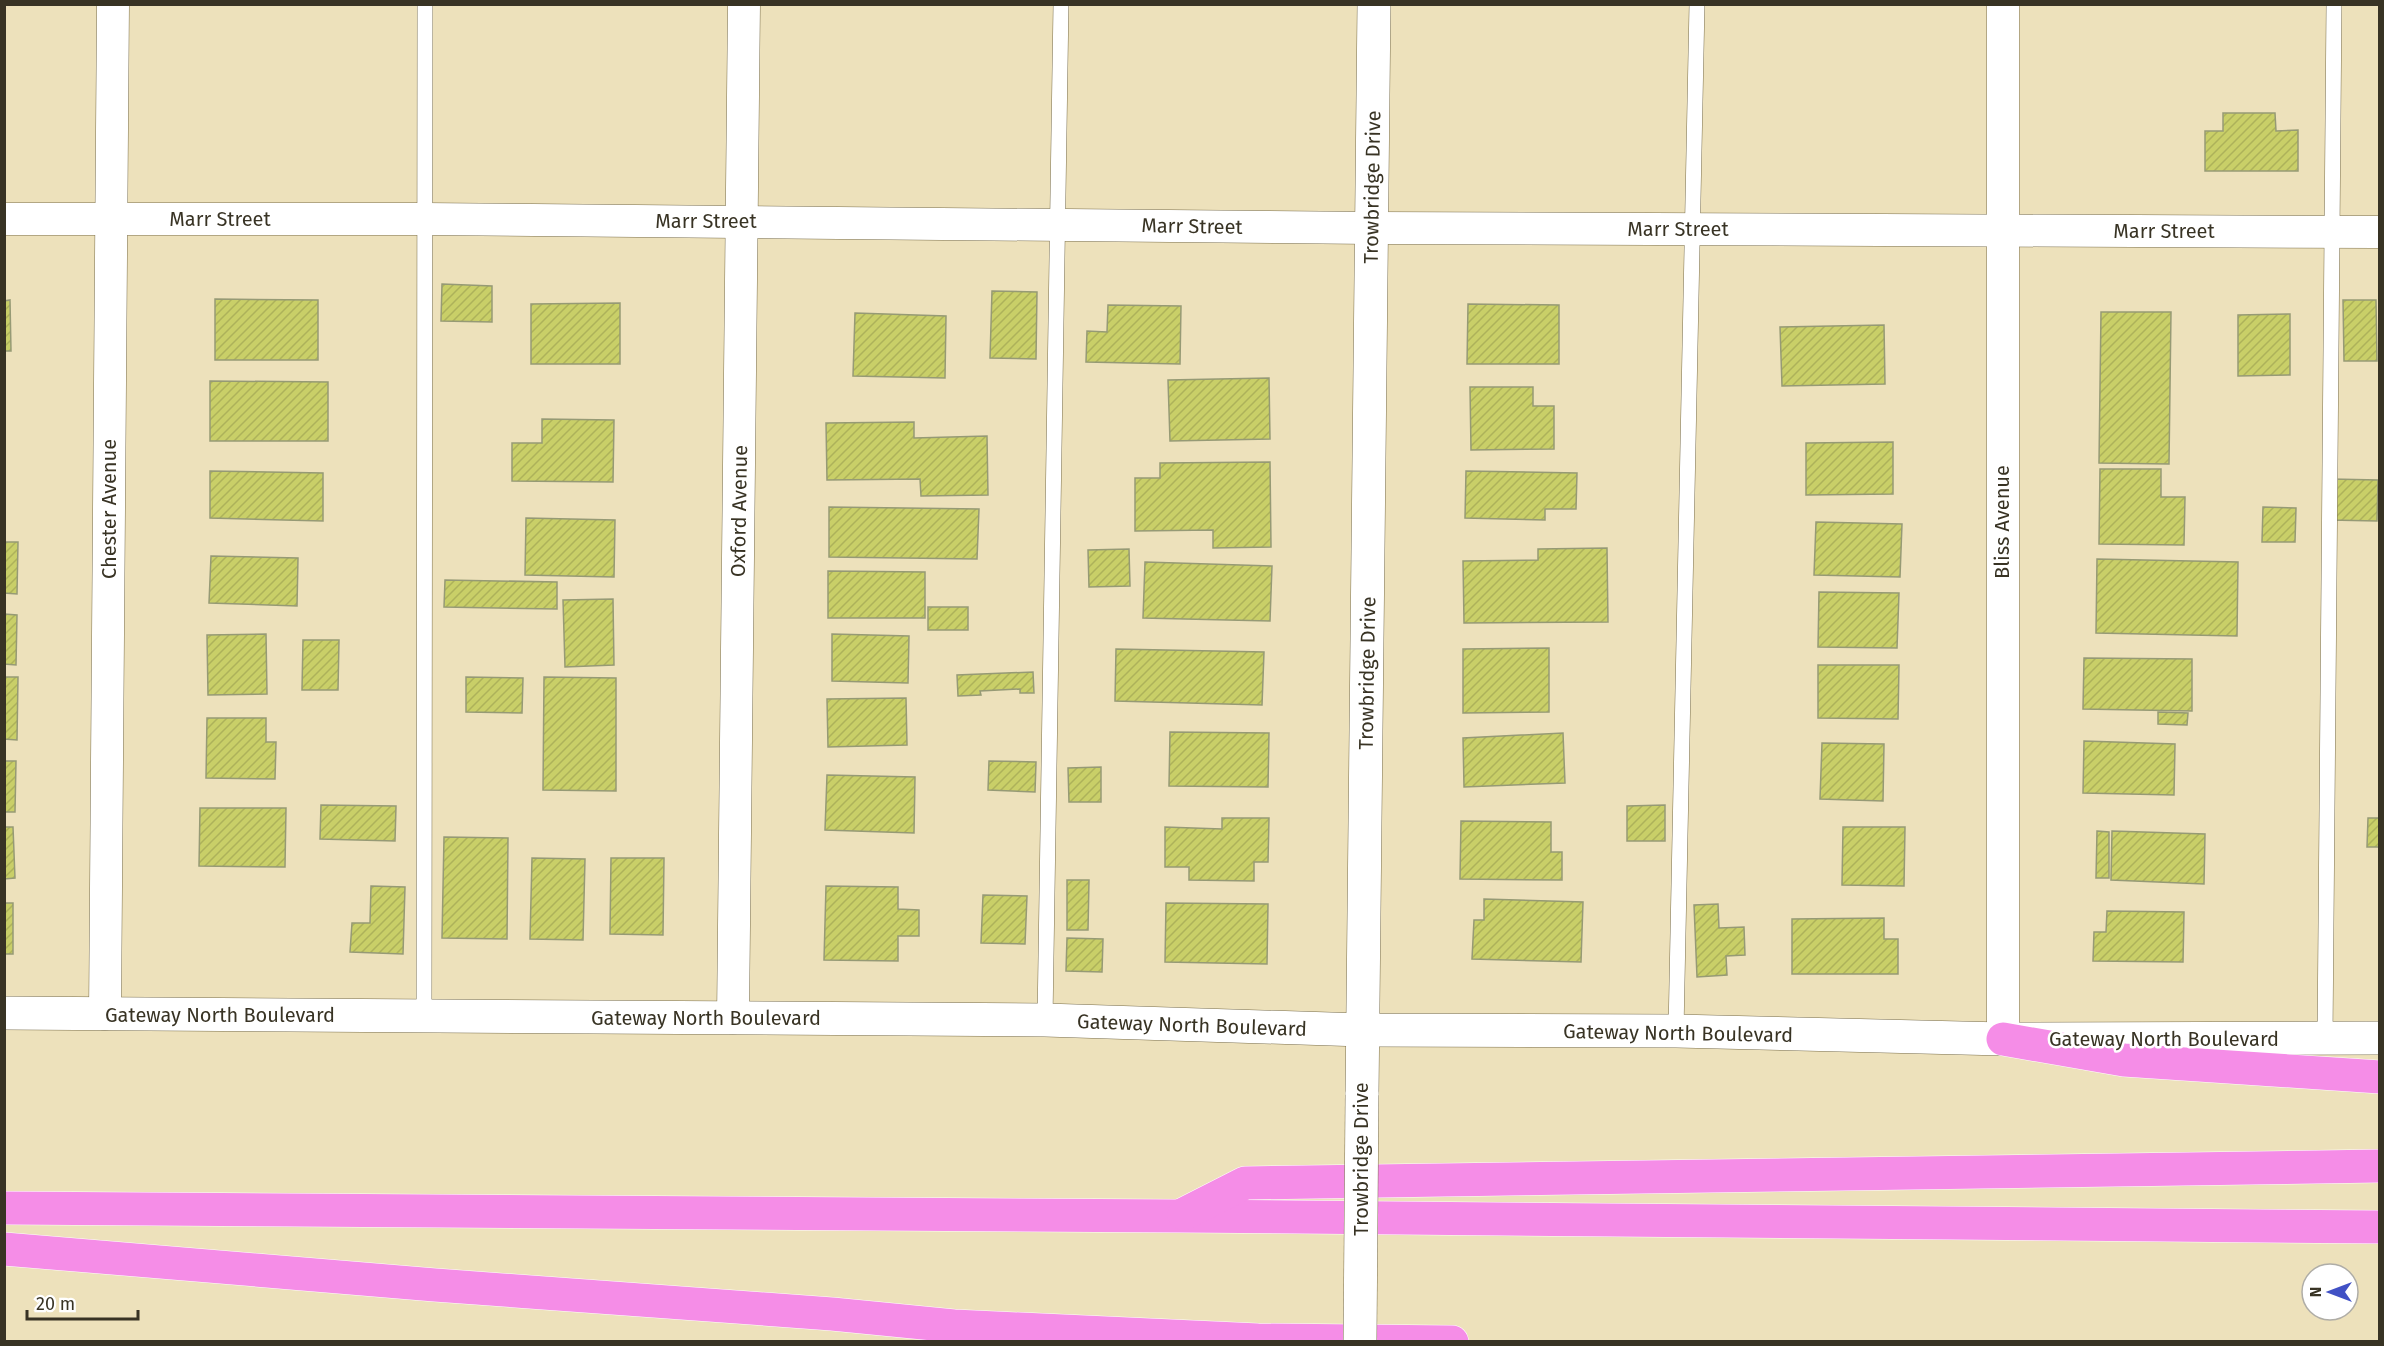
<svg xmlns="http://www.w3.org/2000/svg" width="2384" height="1346" viewBox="0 0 2384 1346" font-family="'Fira Sans',sans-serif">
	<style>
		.building { fill: url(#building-hatch); stroke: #969a75; stroke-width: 1.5 }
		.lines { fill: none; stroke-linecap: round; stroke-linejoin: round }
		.lane-casing { stroke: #7a6f4d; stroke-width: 16 }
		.street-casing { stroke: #7a6f4d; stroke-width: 33 }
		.secondary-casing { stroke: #7a6f4d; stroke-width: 34 }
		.highway-casing { stroke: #fff; stroke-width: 34 }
		.lane { stroke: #fff; stroke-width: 15 }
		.street { stroke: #fff; stroke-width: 32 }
		.secondary { stroke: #fff; stroke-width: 33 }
		.highway { stroke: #f58de7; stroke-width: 33 }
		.secondary-bridge-casing { stroke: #7a6f4d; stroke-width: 34; stroke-linecap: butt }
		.secondary-bridge { stroke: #fff; stroke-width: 33 }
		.labels { text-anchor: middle; stroke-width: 5; stroke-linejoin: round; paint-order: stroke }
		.street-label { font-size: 20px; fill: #383324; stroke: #fff }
	</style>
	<defs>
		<pattern id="building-hatch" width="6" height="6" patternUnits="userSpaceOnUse" patternTransform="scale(1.5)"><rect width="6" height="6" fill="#c9cf68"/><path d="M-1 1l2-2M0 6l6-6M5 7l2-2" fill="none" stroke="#adb25a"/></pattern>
	</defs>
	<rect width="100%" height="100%" fill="#ede1bb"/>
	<!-- building -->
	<g class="building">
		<path d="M2223,113H2275L2276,131L2298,130V171H2205V131H2223Z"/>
		<path d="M442,284L492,286V322L441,321Z"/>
		<path d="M992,291L1037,292L1036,359L990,358Z"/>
		<path d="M215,299L318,300V360H215Z"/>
		<path d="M10,300L11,351H4V301Z"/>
		<path d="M2343,300H2376L2377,361H2344Z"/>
		<path d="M620,303V364H531V304Z"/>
		<path d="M1468,304L1559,305V364H1467Z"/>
		<path d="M1108,305L1181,306L1180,364L1086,362L1087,331L1107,332Z"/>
		<path d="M2101,312H2171L2169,464L2099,463Z"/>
		<path d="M855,313L946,316L945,378L853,376Z"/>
		<path d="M2290,314V375L2238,376V315Z"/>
		<path d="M1884,325L1885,384L1782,386L1780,327Z"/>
		<path d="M1269,378L1270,439L1170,441L1168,380Z"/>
		<path d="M210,381L328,382V441H210Z"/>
		<path d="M1470,387H1533V406H1554V449L1471,450Z"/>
		<path d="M542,419L614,420L613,482L512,481V443H542Z"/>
		<path d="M914,422V438L987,436L988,495L921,496L920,479L827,480L826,423Z"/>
		<path d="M1893,442V494L1806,495V443Z"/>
		<path d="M1270,462L1271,547L1213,548V530L1135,531V478H1160V463Z"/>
		<path d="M2100,469H2161V497H2185L2184,545L2099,544Z"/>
		<path d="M210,471L323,473V521L210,518Z"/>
		<path d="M1466,471L1577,473L1576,509H1545V520L1465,518Z"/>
		<path d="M2331,479L2378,480L2377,521L2330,520Z"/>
		<path d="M829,507L979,509L977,559L829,557Z"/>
		<path d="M2263,507L2296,508L2295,542H2262Z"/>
		<path d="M526,518L615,520L614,577L525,575Z"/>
		<path d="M1816,522L1902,524L1900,577L1814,575Z"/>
		<path d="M4,542H18L17,594L4,593Z"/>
		<path d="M1607,548L1608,622L1464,623L1463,561L1538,560V549Z"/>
		<path d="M1129,549L1130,586L1089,587L1088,550Z"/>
		<path d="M211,556L298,558L297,606L209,603Z"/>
		<path d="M2097,559L2238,562L2237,636L2096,633Z"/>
		<path d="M1145,562L1272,566L1270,621L1143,618Z"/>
		<path d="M828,571L925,572V618H828Z"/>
		<path d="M445,580L557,582V609L444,607Z"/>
		<path d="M1819,592L1899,593L1897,648L1818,647Z"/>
		<path d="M613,599L614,665L565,667L563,600Z"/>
		<rect x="928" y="607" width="40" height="23"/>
		<path d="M4,614L17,615L16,665L4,664Z"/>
		<path d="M266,634L267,694L208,695L207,635Z"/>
		<path d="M832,634L909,636L908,683L832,681Z"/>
		<path d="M303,640H339L338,690H302Z"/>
		<path d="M1549,648V712L1463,713V649Z"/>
		<path d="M1116,649L1264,652L1262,705L1115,701Z"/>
		<path d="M2084,658L2192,659V711L2083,709Z"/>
		<path d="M1818,665H1899L1898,719L1818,718Z"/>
		<path d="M1033,672L1034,693H1020V689L980,691L981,695L958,696L957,675Z"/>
		<path d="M4,677H18L17,740L4,739Z"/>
		<path d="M466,677L523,678L522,713L466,712Z"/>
		<path d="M544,677L616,678V791L543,790Z"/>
		<path d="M906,698L907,745L828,747L827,699Z"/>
		<path d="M2158,712L2188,713L2187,725L2158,724Z"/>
		<path d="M207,718H266V742H276L275,779L206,778Z"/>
		<path d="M1170,732L1269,733L1268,787L1169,786Z"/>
		<path d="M1563,733L1565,783L1464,787L1463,738Z"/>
		<path d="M2084,741L2175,744L2174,795L2083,793Z"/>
		<path d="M1822,743L1884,744L1883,801L1820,799Z"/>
		<path d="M4,761H16L15,812H4Z"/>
		<path d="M989,761L1036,762L1035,792L988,790Z"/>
		<path d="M1101,767V802H1069L1068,768Z"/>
		<path d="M827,775L915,777L914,833L825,830Z"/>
		<path d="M321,805L396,806L395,841L320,839Z"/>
		<path d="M1665,805V841H1627V806Z"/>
		<path d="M200,808H286L285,867L199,866Z"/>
		<path d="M1222,818H1269L1268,862H1254V881L1189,880V867H1165V827L1222,829Z"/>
		<path d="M2368,818H2380V847H2367Z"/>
		<path d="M1461,821L1551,822V852H1562V880L1460,879Z"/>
		<path d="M4,827H13L15,878L4,879Z"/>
		<path d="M1843,827H1905L1904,886L1842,885Z"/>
		<path d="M2097,831L2109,832V878H2096Z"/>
		<path d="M2112,831L2205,834L2204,884L2111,880Z"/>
		<path d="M444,837L508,838L507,939L442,938Z"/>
		<path d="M532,858L585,859L583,940L530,939Z"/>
		<path d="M611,858H664L663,935L610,934Z"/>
		<path d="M1067,880H1089L1088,930H1067Z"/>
		<path d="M371,886L405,887L403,954L350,952L352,923H370Z"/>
		<path d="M826,886L898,887V909L919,910V936H898V961L824,960Z"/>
		<path d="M983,895L1027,896L1025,944L981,943Z"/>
		<path d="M1484,899L1583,902L1581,962L1472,959L1474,920H1484Z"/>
		<rect x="4" y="903" width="9" height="51"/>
		<path d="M1166,903L1268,904L1267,964L1165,962Z"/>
		<path d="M1718,904L1719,928L1744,927L1745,955L1726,956L1727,975L1697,977L1694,905Z"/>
		<path d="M2107,911L2184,912L2183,962L2093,961L2094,932H2106Z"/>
		<path d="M1884,918V939H1898V974H1792V919Z"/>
		<path d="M1067,938L1103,939L1102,972L1066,971Z"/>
	</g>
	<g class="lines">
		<defs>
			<g id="lane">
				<path d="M424,1016L425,4"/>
				<path d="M1045,1020L1061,4"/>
				<path d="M1676,1031L1697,4"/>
				<path d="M2325,1039L2334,4"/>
			</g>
			<g id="street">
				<path d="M2003,4V1039"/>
				<path d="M4,219H424L1372,228L2380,232"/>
				<path d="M105,1014L113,4"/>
				<path d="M733,1018L744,4"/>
			</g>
			<g id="secondary">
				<path d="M4,1013L1045,1020L1362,1030L1676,1031L2003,1039L2380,1038"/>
				<path d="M1362,1095L1374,4"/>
			</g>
			<g id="highway">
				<path d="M2003,1039L2124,1060L2380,1077"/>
				<path d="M4,1208L1179,1216L2380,1227"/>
				<path d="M1184,1214L1245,1183L2380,1166"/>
				<path d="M4,1249L435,1285L832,1314L954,1326L1258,1340L1452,1342"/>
			</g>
		</defs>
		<!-- lane casing -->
		<use href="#lane" class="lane-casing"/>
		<!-- street casing -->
		<use href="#street" class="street-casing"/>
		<!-- secondary casing -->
		<use href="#secondary" class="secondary-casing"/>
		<!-- highway casing -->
		<use href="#highway" class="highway-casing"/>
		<!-- lane -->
		<use href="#lane" class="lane"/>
		<!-- street -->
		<use href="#street" class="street"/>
		<!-- secondary -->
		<use href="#secondary" class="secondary"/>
		<!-- highway -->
		<use href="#highway" class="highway"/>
		<defs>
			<path id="secondary-bridge" d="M1360,1342L1362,1095"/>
		</defs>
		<!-- secondary-bridge casing -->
		<use href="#secondary-bridge" class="secondary-bridge-casing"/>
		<!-- secondary-bridge -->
		<use href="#secondary-bridge" class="secondary-bridge"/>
	</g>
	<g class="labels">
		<!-- street labels -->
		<g class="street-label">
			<text transform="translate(1372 187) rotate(-89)" y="7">Trowbridge Drive</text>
			<text x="220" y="226">Marr Street</text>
			<text x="706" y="228">Marr Street</text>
			<text transform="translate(1192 226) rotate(1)" y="7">Marr Street</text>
			<text x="1678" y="236">Marr Street</text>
			<text x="2164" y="238">Marr Street</text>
			<text transform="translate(109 509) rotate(-90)" y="7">Chester Avenue</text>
			<text transform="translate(739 511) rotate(-89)" y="7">Oxford Avenue</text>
			<text transform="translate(2002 522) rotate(-90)" y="7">Bliss Avenue</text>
			<text transform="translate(1367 673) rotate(-89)" y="7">Trowbridge Drive</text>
			<text x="220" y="1022">Gateway North Boulevard</text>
			<text x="706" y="1025">Gateway North Boulevard</text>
			<text transform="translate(1192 1025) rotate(2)" y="7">Gateway North Boulevard</text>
			<text transform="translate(1678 1033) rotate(1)" y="7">Gateway North Boulevard</text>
			<text x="2164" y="1046">Gateway North Boulevard</text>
			<text transform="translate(1361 1159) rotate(-90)" y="7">Trowbridge Drive</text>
		</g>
	</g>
	<!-- border -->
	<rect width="2384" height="1346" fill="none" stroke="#383324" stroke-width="12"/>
	<!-- north arrow -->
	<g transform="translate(2330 1292) rotate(270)"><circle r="28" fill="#ffffff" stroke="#afada7" stroke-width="1.5"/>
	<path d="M0-4.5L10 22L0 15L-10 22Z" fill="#4151c5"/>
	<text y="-9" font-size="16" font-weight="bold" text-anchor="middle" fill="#383324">N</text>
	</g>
	<!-- scale -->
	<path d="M27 1310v9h111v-9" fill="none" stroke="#383324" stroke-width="3"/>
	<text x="36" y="1310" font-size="18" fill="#383324" stroke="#ffffff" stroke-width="4.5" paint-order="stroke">20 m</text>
</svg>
